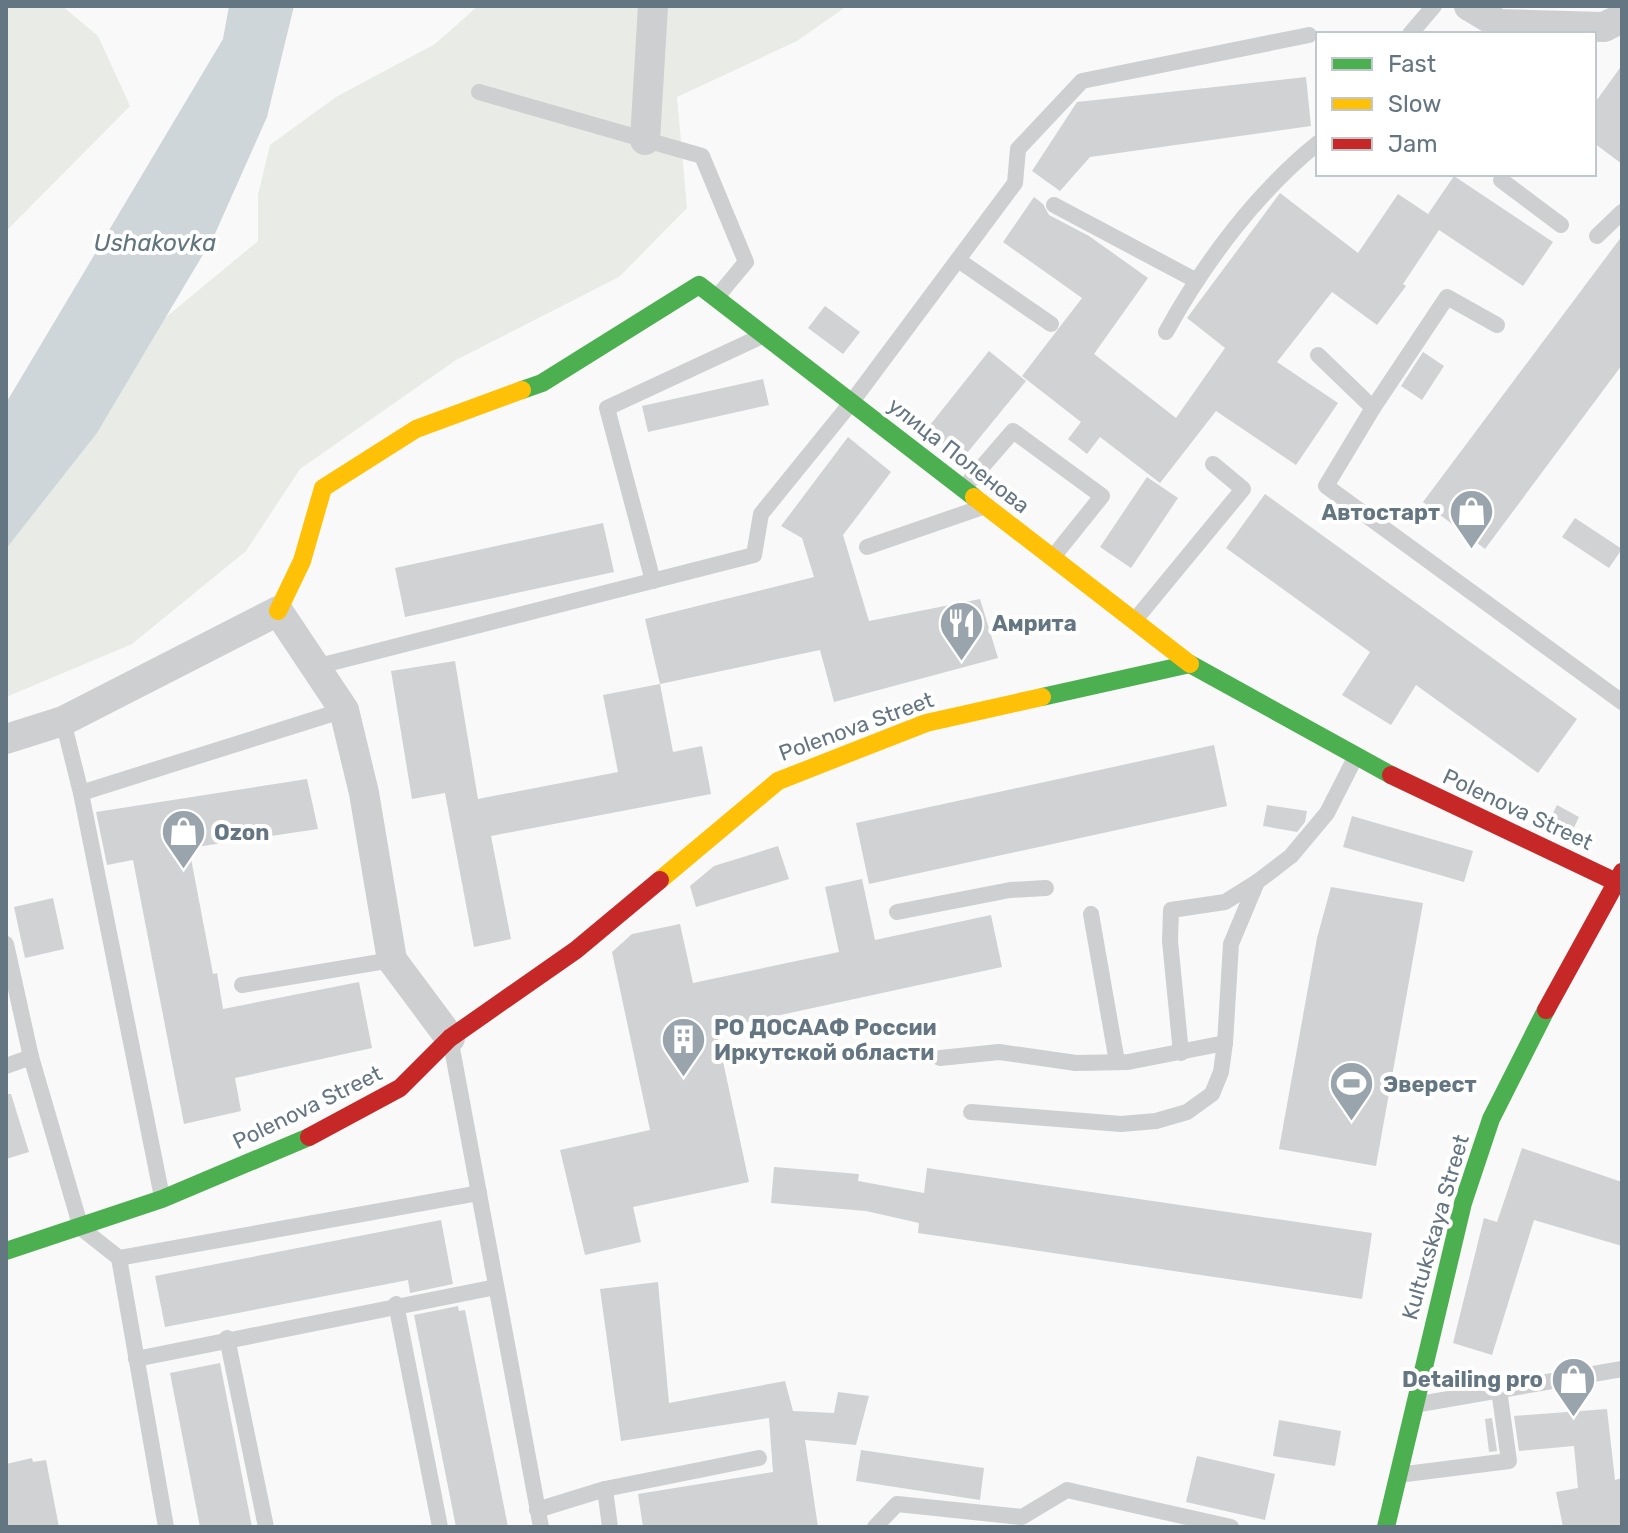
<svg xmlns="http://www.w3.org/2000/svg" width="1628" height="1533" viewBox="0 0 1628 1533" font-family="Rubik,sans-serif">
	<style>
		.green { fill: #e8ebe6 }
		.water { fill: #ced6d9 }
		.building { fill: #d0d2d3 }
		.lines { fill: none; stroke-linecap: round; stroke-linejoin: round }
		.lane { stroke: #cecfd0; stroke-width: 16 }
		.street { stroke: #cecfd0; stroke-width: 30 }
		.fast { stroke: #4caf50; stroke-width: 18 }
		.slow { stroke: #ffc107; stroke-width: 18 }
		.jam { stroke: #c62828; stroke-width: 18 }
		.labels { text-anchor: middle; stroke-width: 8; stroke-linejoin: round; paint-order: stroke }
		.street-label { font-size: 22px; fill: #657683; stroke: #fff }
		.poi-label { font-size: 22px; font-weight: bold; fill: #657683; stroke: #fff; text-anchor: start }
		.water-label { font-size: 24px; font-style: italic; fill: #60757c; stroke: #fff }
	</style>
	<rect width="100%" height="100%" fill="#f9f9f9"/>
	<!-- green -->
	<g class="green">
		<path d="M6,6H62L98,36L130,106L6,231Z"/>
		<path d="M478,6H847L797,41L677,97L687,208L619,277L456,360L300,469L246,551L132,644L6,697V549L97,433L165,318L258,241V195L270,145L336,97L435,44Z"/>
	</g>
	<!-- water -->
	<path class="water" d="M229,6H294L267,117L214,236L97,433L6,549V403L223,39Z"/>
	<!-- building -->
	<g class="building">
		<path d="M1622,65V164L1594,143V104Z"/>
		<path d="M1306,77L1311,126L1090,157L1060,191L1032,171L1077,102Z"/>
		<path d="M1454,176L1553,242L1523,286L1439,230L1403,284L1406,286L1377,325L1332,292L1277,362L1338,403L1296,465L1216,411L1160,483L1100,437L1087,454L1068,439L1081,422L1022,376L1082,298L1003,242L1034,197L1043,204L1049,215L1089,236L1148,278L1094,354L1176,418L1225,348L1187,318L1280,193L1358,253L1398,194L1428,214Z"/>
		<path d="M1622,236V365L1485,549L1423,502Z"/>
		<path d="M825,306L860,332L843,354L808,328Z"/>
		<path d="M989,351L1026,381L963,458L926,430Z"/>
		<path d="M1423,352L1444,366L1422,400L1401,386Z"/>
		<path d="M763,379L769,405L648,432L642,406Z"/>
		<path d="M848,437L891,472L843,535L869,621L980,599L998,658L834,702L820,650L660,684L645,619L814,577L802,538L781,526Z"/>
		<path d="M1147,477L1178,498L1131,568L1100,547Z"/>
		<path d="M1265,494L1577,719L1538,773L1416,685L1391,725L1342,695L1370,652L1226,548Z"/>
		<path d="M1575,518L1622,549L1609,568L1562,537Z"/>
		<path d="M603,523L614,572L405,617L395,568Z"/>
		<path d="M455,661L478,799L618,772L603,695L660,684L673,752L702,746L711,794L491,836L511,939L474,947L445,793L412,799L391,671Z"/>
		<path d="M1214,745L1227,806L869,884L856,823Z"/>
		<path d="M307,779L318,829L189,848L213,974L217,973L223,1009L359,982L372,1048L235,1078L241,1111L184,1124L133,860L107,865L96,812Z"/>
		<path d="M1267,805L1307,811L1305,822L1297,832L1263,826Z"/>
		<path d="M1557,805L1579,817L1571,834L1548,823Z"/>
		<path d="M1352,816L1473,851L1464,882L1343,847Z"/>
		<path d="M778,846L789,879L696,907L690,886L714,866Z"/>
		<path d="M862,879L875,940L991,915L1002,967L716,1029L749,1182L633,1207L641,1242L585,1255L560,1150L650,1130L612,952L632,934L680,924L693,983L839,952L825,887Z"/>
		<path d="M1331,887L1423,903L1376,1166L1279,1149L1317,938Z"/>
		<path d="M53,898L64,949L25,958L14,907Z"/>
		<path d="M6,1094H11L29,1152L6,1159Z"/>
		<path d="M1522,1148L1622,1182V1246L1534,1220L1492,1355L1453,1343L1484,1218L1497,1222Z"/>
		<path d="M774,1167L859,1174L858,1181L924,1193L927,1168L1372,1233L1362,1299L918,1233L919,1223L866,1211L771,1203Z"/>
		<path d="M441,1220L453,1284L410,1293L408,1280L165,1327L155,1276Z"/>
		<path d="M658,1282L669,1403L785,1381L793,1411L834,1413L838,1392L869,1396L856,1445L805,1440L818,1527H643L638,1494L773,1472L769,1418L621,1441L600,1289Z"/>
		<path d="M458,1306L459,1311L465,1310L508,1527H456L414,1315Z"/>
		<path d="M220,1363L252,1527H200L170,1373Z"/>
		<path d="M1607,1409L1615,1480L1622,1478V1527H1563L1556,1492L1578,1488L1574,1446L1519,1451L1514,1416Z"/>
		<path d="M1492,1418L1497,1451L1489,1452L1485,1419Z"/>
		<path d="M1279,1420L1341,1431L1335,1466L1273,1456Z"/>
		<path d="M861,1450L984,1468L980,1500L856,1481Z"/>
		<path d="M1197,1456L1275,1474L1265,1520L1186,1502Z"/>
		<path d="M32,1458L33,1462L46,1460L59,1527H6V1464Z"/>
	</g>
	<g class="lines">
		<!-- lane -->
		<g class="lane">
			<path d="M1410,34L1434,6"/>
			<path d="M479,92L702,156L746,262L717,297"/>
			<path d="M1501,180L1561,225"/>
			<path d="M1054,205L1195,280"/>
			<path d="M1597,236L1622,212"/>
			<path d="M958,260L1051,324"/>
			<path d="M1166,332C1204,263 1256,193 1318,143"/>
			<path d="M1318,355L1373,408L1326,486L1622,702"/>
			<path d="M1373,408L1447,297L1497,325"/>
			<path d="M963,489L1013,431L1102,496L1053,557"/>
			<path d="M867,547L980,508"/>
			<path d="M653,581L607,408L762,336"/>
			<path d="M1135,620L1243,489L1213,464"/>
			<path d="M315,667L754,555L761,514L851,403L1015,183L1018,149L1082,81L1309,35"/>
			<path d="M63,721L81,793L162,1197"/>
			<path d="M81,793L344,710"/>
			<path d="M897,912L1010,890L1046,888"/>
			<path d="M1091,914L1117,1062"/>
			<path d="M6,944L31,1057L81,1228L119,1258L166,1527"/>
			<path d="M242,985L392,960"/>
			<path d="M451,1043L541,1527"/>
			<path d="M1181,1053L1170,941L1171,910L1225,902L1257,882"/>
			<path d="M940,1058L999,1052L1076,1063L1128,1062L1225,1043"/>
			<path d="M6,1066L31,1057"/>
			<path d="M971,1112L1121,1124L1156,1121L1187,1112L1212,1094L1221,1072L1225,1043L1231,944L1257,882L1291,856L1327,813L1355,758"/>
			<path d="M119,1258L479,1193"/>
			<path d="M396,1304L440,1527"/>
			<path d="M227,1338L266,1527"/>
			<path d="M136,1359L496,1287"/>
			<path d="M1414,1405L1622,1369"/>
			<path d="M1398,1475L1509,1461L1499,1390"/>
			<path d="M605,1489L759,1458"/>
			<path d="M537,1510L605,1489L610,1527"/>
			<path d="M875,1527L897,1504L1022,1517L1067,1490L1231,1527"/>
		</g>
		<!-- street -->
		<g class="street">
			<path d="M1469,6L1499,24L1604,27L1622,18"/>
			<path d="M645,140L653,6"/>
			<path d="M6,739L63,721L278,611L344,710L364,793L392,960L450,1038"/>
		</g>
		<!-- fast -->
		<g class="fast">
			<path d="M522,390L542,383L699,285L974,497"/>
			<path d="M1042,697L1190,664L1391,775"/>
			<path d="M6,1251L162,1199L309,1137"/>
			<path d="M1386,1527L1463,1203L1491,1119L1546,1010"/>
		</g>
		<!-- slow -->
		<g class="slow">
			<path d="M974,497L1190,664"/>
			<path d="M278,611L302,561L323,488L416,429L522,390"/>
			<path d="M660,880L778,781L926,723L1042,697"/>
		</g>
		<!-- jam -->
		<g class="jam">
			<path d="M1391,775L1616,882"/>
			<path d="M1546,1010L1622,872"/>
			<path d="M309,1137L400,1088L450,1038L576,950L660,880"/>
		</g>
	</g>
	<!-- icons -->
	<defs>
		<symbol id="shop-pin" viewBox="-11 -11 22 30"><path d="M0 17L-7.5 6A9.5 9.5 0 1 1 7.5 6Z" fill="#99a4ac" stroke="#fff"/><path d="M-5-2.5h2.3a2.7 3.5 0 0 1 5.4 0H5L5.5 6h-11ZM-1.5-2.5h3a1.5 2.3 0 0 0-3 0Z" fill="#fff"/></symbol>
		<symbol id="restaurant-pin" viewBox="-11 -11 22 30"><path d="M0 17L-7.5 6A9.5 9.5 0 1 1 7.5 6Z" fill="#99a4ac" stroke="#fff"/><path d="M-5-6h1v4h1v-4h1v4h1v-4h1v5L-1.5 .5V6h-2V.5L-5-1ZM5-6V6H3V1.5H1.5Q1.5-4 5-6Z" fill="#fff"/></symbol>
		<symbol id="building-pin" viewBox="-11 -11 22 30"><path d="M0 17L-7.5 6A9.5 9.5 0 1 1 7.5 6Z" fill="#99a4ac" stroke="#fff"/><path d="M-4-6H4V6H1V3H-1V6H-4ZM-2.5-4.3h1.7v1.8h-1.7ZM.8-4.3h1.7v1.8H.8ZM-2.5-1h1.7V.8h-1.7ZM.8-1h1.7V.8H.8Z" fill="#fff"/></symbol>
		<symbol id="stadium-pin" viewBox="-11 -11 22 30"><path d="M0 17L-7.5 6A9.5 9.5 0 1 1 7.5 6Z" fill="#99a4ac" stroke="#fff"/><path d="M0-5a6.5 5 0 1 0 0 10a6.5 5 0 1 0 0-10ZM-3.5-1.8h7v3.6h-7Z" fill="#fff"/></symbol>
	</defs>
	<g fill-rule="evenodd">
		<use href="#shop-pin" x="1446" y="486" width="51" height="69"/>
		<use href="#restaurant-pin" x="936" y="598" width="51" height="69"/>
		<use href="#shop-pin" x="158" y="806" width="51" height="69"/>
		<use href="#building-pin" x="658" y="1014" width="51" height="69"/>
		<use href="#stadium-pin" x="1326" y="1058" width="51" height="69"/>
		<use href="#shop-pin" x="1548" y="1354" width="51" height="69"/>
	</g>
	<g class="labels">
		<!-- street labels -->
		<g class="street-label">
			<text transform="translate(959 455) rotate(38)" y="8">улица Поленова</text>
			<text transform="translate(856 726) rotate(-20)" y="8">Polenova Street</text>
			<text transform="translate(1518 809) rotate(25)" y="8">Polenova Street</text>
			<text transform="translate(307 1107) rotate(-26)" y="8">Polenova Street</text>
			<text transform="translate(1435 1227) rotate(-74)" y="8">Kultukskaya Street</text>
		</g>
		<!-- poi labels -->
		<g class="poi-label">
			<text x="1440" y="520" text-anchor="end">Автостарт</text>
			<text x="992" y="631">Амрита</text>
			<text x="214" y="840">Ozon</text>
			<text x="714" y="1035">РО ДОСААФ России<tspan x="714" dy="25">Иркутской области</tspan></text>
			<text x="1383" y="1092">Эверест</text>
			<text x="1543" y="1387" text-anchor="end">Detailing pro</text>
		</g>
		<!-- water labels -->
		<g class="water-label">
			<text x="155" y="251">Ushakovka</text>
		</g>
	</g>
	<!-- border -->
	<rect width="1628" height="1533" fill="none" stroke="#657683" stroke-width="16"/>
	<!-- legend -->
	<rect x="1316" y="32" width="280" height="144" fill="#ffffff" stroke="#c1c8cd" stroke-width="2"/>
	<rect x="1332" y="58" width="40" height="12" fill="#4caf50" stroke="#c1c8cd" stroke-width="2"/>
	<text x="1388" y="72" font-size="24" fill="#657683">Fast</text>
	<rect x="1332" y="98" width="40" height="12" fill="#ffc107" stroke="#c1c8cd" stroke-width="2"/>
	<text x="1388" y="112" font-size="24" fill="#657683">Slow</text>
	<rect x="1332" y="138" width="40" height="12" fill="#c62828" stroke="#c1c8cd" stroke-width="2"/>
	<text x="1388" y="152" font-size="24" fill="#657683">Jam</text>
</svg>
